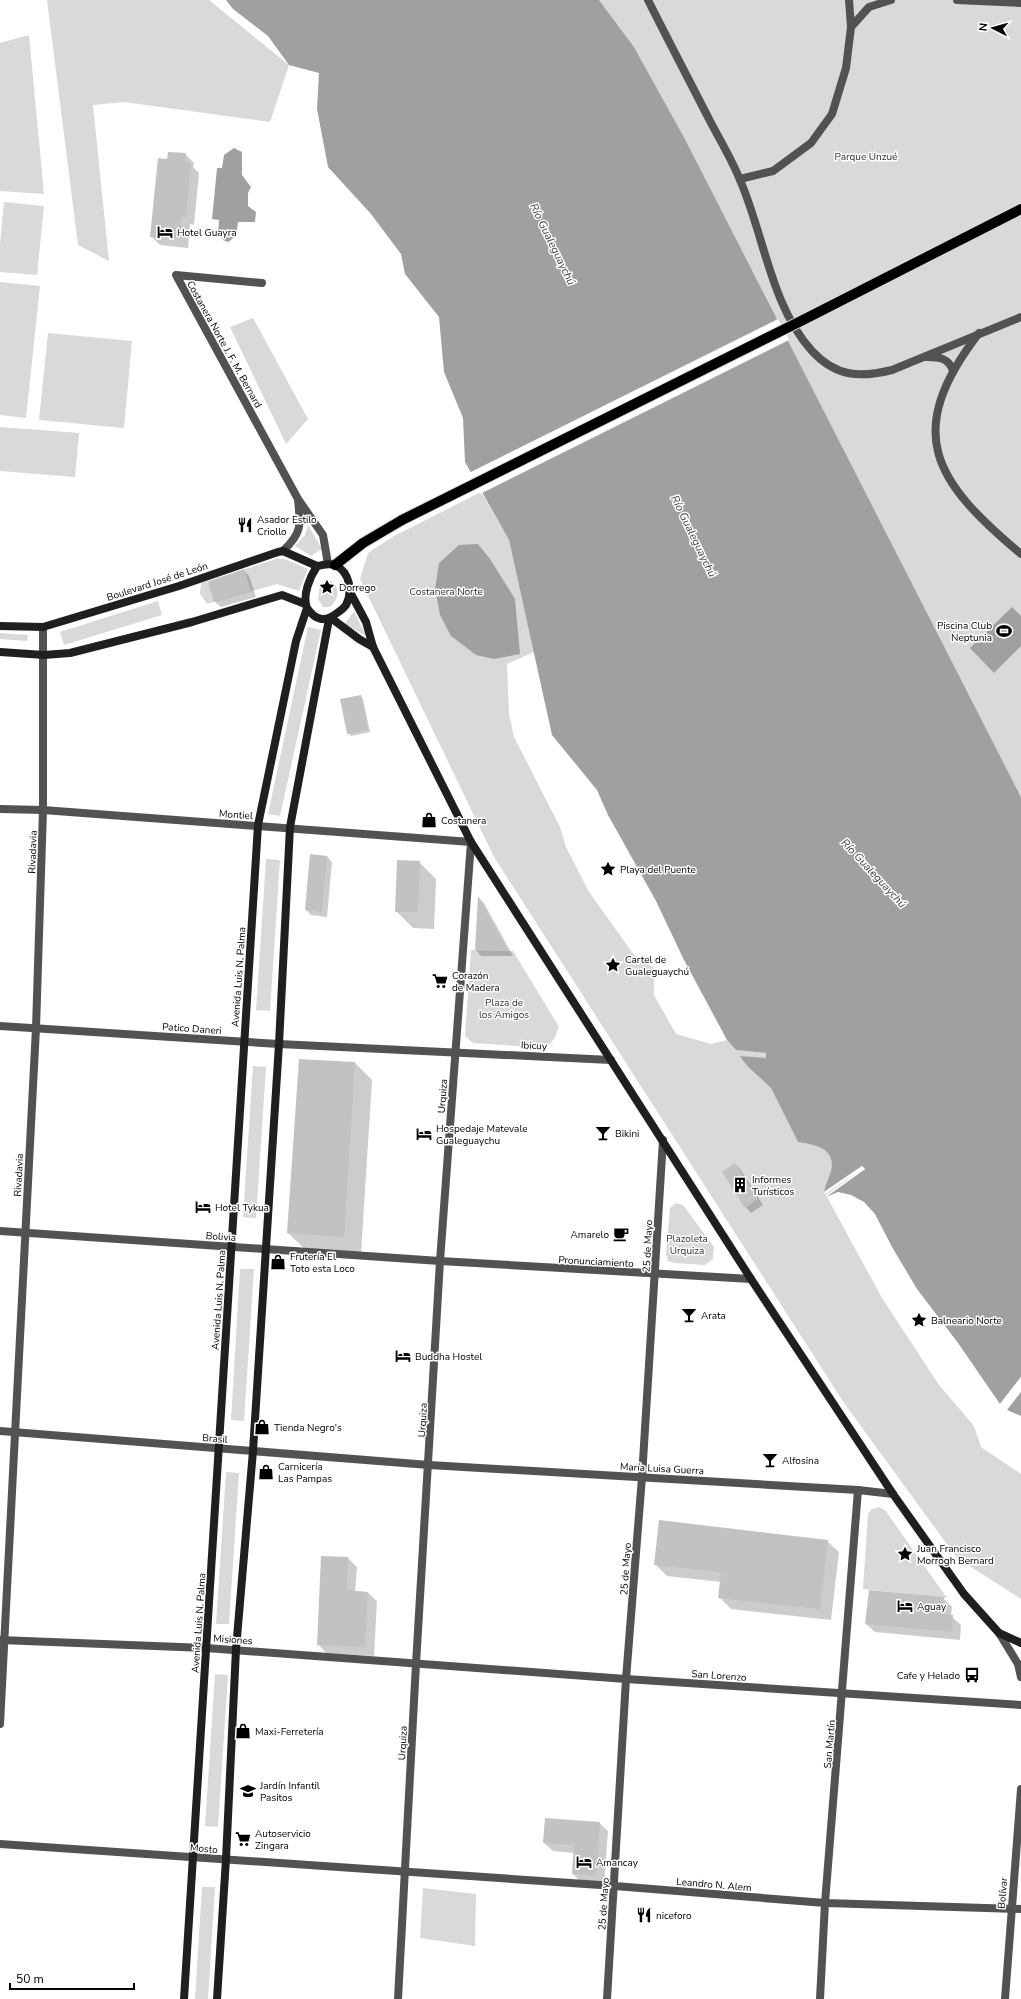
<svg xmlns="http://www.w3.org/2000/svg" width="1021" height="1999" viewBox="0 0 1021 1999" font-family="'Nunito Sans',sans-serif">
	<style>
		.green { fill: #d9d9d9 }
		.water { fill: #a0a0a0 }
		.pier { fill: #fff }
		.shadow { fill: #0003 }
		.building { fill: #c2c2c2 }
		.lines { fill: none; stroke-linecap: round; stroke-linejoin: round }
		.primary-casing { stroke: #dbdbdb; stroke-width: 12 }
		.street { stroke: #525252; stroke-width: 8 }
		.secondary { stroke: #1f1f1f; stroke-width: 8 }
		.primary { stroke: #000; stroke-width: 10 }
		.primary-bridge-casing { stroke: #dbdbdb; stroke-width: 12; stroke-linecap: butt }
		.primary-bridge { stroke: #000; stroke-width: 10 }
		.labels { text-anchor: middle; stroke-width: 3; stroke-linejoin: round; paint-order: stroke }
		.park-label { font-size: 10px; fill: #303030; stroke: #fff }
		.poi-label { font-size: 10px; fill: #000; stroke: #fff; text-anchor: start }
		.street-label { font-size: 10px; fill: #000; stroke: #fff }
		.water-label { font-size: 11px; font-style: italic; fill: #414141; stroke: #fff }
	</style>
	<rect width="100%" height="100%" fill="#fff"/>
	<!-- green -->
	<g class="green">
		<path d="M47,0H209L289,65L270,122L124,102L93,105L109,261L78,245Z"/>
		<path d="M599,0H1021V797L685,139L634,47Z"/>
		<path d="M29,35L44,194L0,191V43Z"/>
		<path d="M4,202L44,206L37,275L0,272V244Z"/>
		<path d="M0,282L40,286L26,418L0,415Z"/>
		<path d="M253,318L308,419L286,444L230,327Z"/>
		<path d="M48,333L132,341L124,428L39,420Z"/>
		<path d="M0,427L79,433L75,477L0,471Z"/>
		<path d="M481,492L509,540L534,652L507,664L509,714L514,737L560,827L566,847L589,892L634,955L654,968V995L676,1034L711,1044L727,1040L736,1050L767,1053L766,1059L741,1056L747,1066L771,1088L798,1142C815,1145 836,1148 831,1171C830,1178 825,1185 824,1192L862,1166L865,1169L827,1197L882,1298L939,1385L974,1426L981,1447L1021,1474V1599L957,1558L844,1403L494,857L360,579L368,553L394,536Z"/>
		<path d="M308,525L322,549L311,556L295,546L305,535Z"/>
		<path d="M276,559H285L308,569L299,591L277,584L207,604L200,594L201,583Z"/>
		<path d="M324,581H330L334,583C340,592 338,600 330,607H323L318,599L320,586Z"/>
		<path d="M158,601L162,615L64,645L60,632Z"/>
		<path d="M354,611L366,636L345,624Z"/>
		<path d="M308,627L321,630L280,816L268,814Z"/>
		<path d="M0,633L28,635L27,641L0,639Z"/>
		<path d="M266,859L280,860L270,1011L256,1010Z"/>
		<path d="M471,950L513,951L559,1027L554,1039L546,1048L473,1043L465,1036Z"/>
		<path d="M253,1066L266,1067L256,1218L243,1217Z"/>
		<path d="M676,1203L683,1205L714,1247L713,1259L705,1265L674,1263L668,1261L666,1254L670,1208Z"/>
		<path d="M240,1269H254L244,1421L231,1420Z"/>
		<path d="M226,1472L239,1473L229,1624H216Z"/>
		<path d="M879,1507L885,1510L947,1598L863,1589L868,1514L872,1509Z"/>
		<path d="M215,1674L228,1675L218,1827L205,1826Z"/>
		<path d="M202,1887H215L208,1999H195Z"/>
		<path d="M423,1888L476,1894L475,1946L420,1938Z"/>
	</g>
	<!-- water -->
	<g class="water">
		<path d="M226,0H599L634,47L685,139L1021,797V1377L1000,1404L958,1343L917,1289L892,1247L875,1214L864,1202L851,1195L838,1192L826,1197L865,1169L862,1166L824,1192C825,1185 829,1178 831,1171C836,1148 815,1145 798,1142L771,1088L747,1066L740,1056L766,1058V1053L736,1050L727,1040L683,958L656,901L608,815L597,790L552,735L509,540L465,462L463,418L444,372L439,317L405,274L401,254L371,214L328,167L317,109L319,73L289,65L268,36L233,9Z"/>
		<path d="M234,148L242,152V175L251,187L248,193V206L256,212L255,222H238L236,236L228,242L223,240L218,234L219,220L212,219L217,168H222L224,155Z"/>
		<path d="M478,544L490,559L515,599L520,654L494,659L476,655L451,636L440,615L435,589L439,563L459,545Z"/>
		<path d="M1012,607L1021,616V646L994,673L970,648Z"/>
		<path d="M1021,1392V1416L1007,1410Z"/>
	</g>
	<!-- pier -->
	<g class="pier">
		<path d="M778,319L789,340L480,494L469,473Z"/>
		<path d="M862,1166L865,1169L826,1197V1195L862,1169L825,1194L824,1192Z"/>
		<path d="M1021,1377V1381L1001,1405L1000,1404Z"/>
	</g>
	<!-- shadow -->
	<g class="shadow">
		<path d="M185,154L194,163L193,167L199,173L194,225L190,224L188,248L160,245L151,236L168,160Z"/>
		<path d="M244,571L249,576L256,597L221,607L215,602Z"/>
		<path d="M361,696L363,699L370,732L351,736L348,733Z"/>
		<path d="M327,856L332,862L327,917L311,915L306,910Z"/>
		<path d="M419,862L436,879L434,929L413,928L396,911Z"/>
		<path d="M479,898L484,903L513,956H481L476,950Z"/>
		<path d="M355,1063L372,1080L361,1254L306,1250L288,1233Z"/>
		<path d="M735,1164L741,1170L763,1205L751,1213L746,1207Z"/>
		<path d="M827,1541L839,1552L831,1620L731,1609L719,1597L721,1582L667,1576L655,1564Z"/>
		<path d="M348,1558L357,1567L355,1592L368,1593L377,1601L374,1656L326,1653L318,1644Z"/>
		<path d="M943,1598L952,1607L951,1616L961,1625L960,1640L875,1632L866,1624Z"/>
		<path d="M599,1823L608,1831L604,1884L581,1882L573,1874L574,1853L553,1851L544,1843Z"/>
	</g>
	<!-- building -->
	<g class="building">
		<path d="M168,152L186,153L185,163H191L186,217L182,216L180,239L150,237L158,158L167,159Z"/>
		<path d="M244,569L251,591L214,602L208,582Z"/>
		<path d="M361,695L368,730L347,734L340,699Z"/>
		<path d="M310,854L327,856L322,912L305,910Z"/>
		<path d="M397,860L420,861L418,912H395Z"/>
		<path d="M478,896L508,951L475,950Z"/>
		<path d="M299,1059L355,1062L344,1237L287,1233Z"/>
		<path d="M735,1163L758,1199L745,1208L722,1172Z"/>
		<path d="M659,1520L828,1540L820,1609L718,1598L721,1572L654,1565Z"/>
		<path d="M321,1556L348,1557L347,1590L368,1592L365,1647L317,1645Z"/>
		<path d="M869,1590L944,1597L942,1614L953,1615L952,1632L865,1624Z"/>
		<path d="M545,1818L600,1822L596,1876L572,1874L574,1845L543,1843Z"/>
	</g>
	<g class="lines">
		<defs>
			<g id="primary">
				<path d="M803,320L1021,209"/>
				<path d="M335,565L363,543L402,520"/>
			</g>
		</defs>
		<!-- primary casing -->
		<use href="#primary" class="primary-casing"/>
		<!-- street -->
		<g class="street">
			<path d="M648,0C668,40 689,80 710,121C720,140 732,160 740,180C764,235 771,306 812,351C836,377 860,378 892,370L1021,317"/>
			<path d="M957,0L1021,3"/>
			<path d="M851,27L869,7L891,0"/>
			<path d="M740,179L773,171L811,143L832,114L846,68L851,27L849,0"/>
			<path d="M262,283L176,275L298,499L323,535L328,564"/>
			<path d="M979,333C902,433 934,481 1021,554"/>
			<path d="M927,357C939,357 949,358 953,371"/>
			<path d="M283,551C302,533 301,525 298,500"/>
			<path d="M0,809L43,810L471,842L440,1261L416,1664L398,1999"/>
			<path d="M0,1026L279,1044L611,1060"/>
			<path d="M0,1231L440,1261L751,1279"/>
			<path d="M0,1431L429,1465L858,1490L893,1494"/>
			<path d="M999,1633L1018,1664L1021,1677"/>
			<path d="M0,1640L206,1648L626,1679L1021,1705"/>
			<path d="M0,1724L36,1028L43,810V627"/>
			<path d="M0,1844L615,1886L825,1903L1021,1909"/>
			<path d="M607,1999L626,1679L642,1477L663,1140"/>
			<path d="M820,1999L825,1903L858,1490"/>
			<path d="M1005,1999L1021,1789"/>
		</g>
		<!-- secondary -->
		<g class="secondary">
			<path d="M350,592L366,622L373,647L471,842L751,1279L893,1494L964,1594L999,1633L1021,1643"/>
			<path d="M331,618L359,639L373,647"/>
			<path d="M0,626L43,627L179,586L278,552L283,551L317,566"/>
			<path d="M0,652L44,655L70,653L192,622L282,595L305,604"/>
			<path d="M184,1999L258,825L296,641L307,608C302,595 310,577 317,566C323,565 329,563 335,565C350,572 353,592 346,605C344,608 340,611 337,613C325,623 315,620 307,608"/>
			<path d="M217,1999L226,1859L236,1649L253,1451L279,1044L290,827L329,619"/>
		</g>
		<!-- primary -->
		<use href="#primary" class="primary"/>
		<defs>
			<path id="primary-bridge" d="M402,520L803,320"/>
		</defs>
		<!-- primary-bridge casing -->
		<use href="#primary-bridge" class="primary-bridge-casing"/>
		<!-- primary-bridge -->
		<use href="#primary-bridge" class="primary-bridge"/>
	</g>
	<!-- icons -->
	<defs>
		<symbol id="hotel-bare" viewBox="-9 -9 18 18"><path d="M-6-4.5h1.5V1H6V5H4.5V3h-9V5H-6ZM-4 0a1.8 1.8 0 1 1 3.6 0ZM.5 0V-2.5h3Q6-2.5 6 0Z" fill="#000" stroke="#fff" stroke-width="2.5" paint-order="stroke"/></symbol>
		<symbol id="restaurant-bare" viewBox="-9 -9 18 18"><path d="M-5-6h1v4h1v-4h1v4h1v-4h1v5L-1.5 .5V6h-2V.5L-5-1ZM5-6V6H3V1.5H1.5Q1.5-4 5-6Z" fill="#000" stroke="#fff" stroke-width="2.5" paint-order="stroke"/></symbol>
		<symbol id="sight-bare" viewBox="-9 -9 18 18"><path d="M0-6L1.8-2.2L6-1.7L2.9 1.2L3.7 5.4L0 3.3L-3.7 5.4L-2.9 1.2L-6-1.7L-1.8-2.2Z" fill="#000" stroke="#fff" stroke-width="2.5" paint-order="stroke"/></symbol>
		<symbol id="stadium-bare" viewBox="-9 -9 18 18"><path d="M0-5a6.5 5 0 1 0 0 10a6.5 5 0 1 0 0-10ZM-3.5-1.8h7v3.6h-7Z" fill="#000" stroke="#fff" stroke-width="2.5" paint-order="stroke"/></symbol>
		<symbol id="shop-bare" viewBox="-9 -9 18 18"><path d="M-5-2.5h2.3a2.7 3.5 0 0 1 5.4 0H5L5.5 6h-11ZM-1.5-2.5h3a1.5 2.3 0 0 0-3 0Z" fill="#000" stroke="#fff" stroke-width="2.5" paint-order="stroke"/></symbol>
		<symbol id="supermarket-bare" viewBox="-9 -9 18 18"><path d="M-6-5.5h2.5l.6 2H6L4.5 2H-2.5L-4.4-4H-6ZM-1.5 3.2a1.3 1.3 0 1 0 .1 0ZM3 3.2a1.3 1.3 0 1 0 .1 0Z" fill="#000" stroke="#fff" stroke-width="2.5" paint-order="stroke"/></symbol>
		<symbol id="bar-bare" viewBox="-9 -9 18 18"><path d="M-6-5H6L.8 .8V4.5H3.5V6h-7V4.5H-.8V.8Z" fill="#000" stroke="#fff" stroke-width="2.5" paint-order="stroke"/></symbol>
		<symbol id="building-bare" viewBox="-9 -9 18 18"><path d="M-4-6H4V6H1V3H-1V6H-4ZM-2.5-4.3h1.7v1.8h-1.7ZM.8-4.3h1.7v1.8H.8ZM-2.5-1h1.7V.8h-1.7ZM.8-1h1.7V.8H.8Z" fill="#000" stroke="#fff" stroke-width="2.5" paint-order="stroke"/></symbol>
		<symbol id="cafe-bare" viewBox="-9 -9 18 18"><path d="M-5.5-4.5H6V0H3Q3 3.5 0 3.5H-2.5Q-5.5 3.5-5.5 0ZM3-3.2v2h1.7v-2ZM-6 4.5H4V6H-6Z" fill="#000" stroke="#fff" stroke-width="2.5" paint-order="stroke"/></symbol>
		<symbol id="bus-bare" viewBox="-9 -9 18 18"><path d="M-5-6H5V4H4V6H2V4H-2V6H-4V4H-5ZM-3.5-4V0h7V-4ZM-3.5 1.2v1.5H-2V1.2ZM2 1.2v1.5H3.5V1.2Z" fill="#000" stroke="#fff" stroke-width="2.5" paint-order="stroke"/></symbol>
		<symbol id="school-bare" viewBox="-9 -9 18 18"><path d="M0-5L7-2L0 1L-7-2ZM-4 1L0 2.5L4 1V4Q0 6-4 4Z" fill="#000" stroke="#fff" stroke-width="2.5" paint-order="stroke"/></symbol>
	</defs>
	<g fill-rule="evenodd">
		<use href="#hotel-bare" x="154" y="221" width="22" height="22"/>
		<use href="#restaurant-bare" x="234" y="514" width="22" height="22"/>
		<use href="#sight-bare" x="316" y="576" width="22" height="22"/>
		<use href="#stadium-bare" x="993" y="620" width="22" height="22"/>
		<use href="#shop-bare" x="418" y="809" width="22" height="22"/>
		<use href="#sight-bare" x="597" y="858" width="22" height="22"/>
		<use href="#sight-bare" x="602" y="954" width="22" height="22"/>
		<use href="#supermarket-bare" x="429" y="970" width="22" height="22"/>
		<use href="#bar-bare" x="592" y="1122" width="22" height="22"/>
		<use href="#hotel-bare" x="413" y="1123" width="22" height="22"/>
		<use href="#building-bare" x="729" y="1174" width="22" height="22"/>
		<use href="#hotel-bare" x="192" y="1196" width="22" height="22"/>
		<use href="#cafe-bare" x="610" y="1223" width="22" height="22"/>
		<use href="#shop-bare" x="267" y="1251" width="22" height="22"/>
		<use href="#bar-bare" x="678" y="1304" width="22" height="22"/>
		<use href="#sight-bare" x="908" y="1309" width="22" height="22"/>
		<use href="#hotel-bare" x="392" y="1345" width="22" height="22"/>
		<use href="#shop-bare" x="251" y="1416" width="22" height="22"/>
		<use href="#bar-bare" x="759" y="1449" width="22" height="22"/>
		<use href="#shop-bare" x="255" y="1461" width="22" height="22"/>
		<use href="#sight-bare" x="894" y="1543" width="22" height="22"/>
		<use href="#hotel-bare" x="894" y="1595" width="22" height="22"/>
		<use href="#bus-bare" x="961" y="1664" width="22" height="22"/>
		<use href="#shop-bare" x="232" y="1720" width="22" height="22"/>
		<use href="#school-bare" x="237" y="1780" width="22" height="22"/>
		<use href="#supermarket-bare" x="232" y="1828" width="22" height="22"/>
		<use href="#hotel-bare" x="573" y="1851" width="22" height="22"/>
		<use href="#restaurant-bare" x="633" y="1904" width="22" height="22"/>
	</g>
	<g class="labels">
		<!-- park labels -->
		<g class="park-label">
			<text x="866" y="160">Parque Unzué</text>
			<text x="446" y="595">Costanera Norte</text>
			<text x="504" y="1006">Plaza de<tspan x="504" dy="12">los Amigos</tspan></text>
			<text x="687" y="1242">Plazoleta<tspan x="687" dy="12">Urquiza</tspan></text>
		</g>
		<!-- poi labels -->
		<g class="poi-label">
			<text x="177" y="236">Hotel Guayra</text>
			<text x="257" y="523">Asador Estilo<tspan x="257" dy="12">Criollo</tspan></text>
			<text x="339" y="591">Dorrego</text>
			<text x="992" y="629" text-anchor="end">Piscina Club<tspan x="992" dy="12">Neptunia</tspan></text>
			<text x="441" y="824">Costanera</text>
			<text x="620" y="873">Playa del Puente</text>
			<text x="625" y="963">Cartel de<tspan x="625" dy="12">Gualeguaychú</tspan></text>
			<text x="452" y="979">Corazón<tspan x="452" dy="12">de Madera</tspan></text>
			<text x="436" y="1132">Hospedaje Matevale<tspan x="436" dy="12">Gualeguaychu</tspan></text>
			<text x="615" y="1137">Bikini</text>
			<text x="752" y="1183">Informes<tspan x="752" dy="12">Turísticos</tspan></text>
			<text x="215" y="1211">Hotel Tykua</text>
			<text x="609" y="1238" text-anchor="end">Amarelo</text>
			<text x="290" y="1260">Frutería El<tspan x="290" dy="12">Toto esta Loco</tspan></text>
			<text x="701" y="1319">Arata</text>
			<text x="931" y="1324">Balneario Norte</text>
			<text x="415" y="1360">Buddha Hostel</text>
			<text x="274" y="1431">Tienda Negro's</text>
			<text x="782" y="1464">Alfosina</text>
			<text x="278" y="1470">Carnicería<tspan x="278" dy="12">Las Pampas</tspan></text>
			<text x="917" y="1552">Juan Francisco<tspan x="917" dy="12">Morrogh Bernard</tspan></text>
			<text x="917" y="1610">Aguay</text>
			<text x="960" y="1679" text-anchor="end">Cafe y Helado</text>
			<text x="255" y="1735">Maxi-Ferretería</text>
			<text x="260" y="1789">Jardín Infantil<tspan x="260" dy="12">Pasitos</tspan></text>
			<text x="255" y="1837">Autoservicio<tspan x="255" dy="12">Zingara</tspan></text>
			<text x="596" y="1866">Amancay</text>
			<text x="656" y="1919">niceforo</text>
		</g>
		<!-- street labels -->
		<g class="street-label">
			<text transform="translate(225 344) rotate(61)" y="4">Costanera Norte J. F. M. Bernard</text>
			<text transform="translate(157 581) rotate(-18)" y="4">Boulevard José de León</text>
			<text transform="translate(236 814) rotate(4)" y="4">Montiel</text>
			<text transform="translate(32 852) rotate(-88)" y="4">Rivadavia</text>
			<text transform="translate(238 977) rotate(-86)" y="4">Avenida Luis N. Palma</text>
			<text transform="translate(192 1028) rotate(4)" y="4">Patico Daneri</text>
			<text transform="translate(534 1045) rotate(3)" y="4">Ibicuy</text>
			<text transform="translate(442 1096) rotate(-86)" y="4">Urquiza</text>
			<text transform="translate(18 1175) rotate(-87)" y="4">Rivadavia</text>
			<text transform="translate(221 1236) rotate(4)" y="4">Bolivia</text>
			<text transform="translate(647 1246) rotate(-87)" y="4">25 de Mayo</text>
			<text transform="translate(596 1261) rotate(3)" y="4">Pronunciamiento</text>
			<text transform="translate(218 1300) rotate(-86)" y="4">Avenida Luis N. Palma</text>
			<text transform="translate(422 1420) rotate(-87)" y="4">Urquiza</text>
			<text transform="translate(215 1438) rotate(4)" y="4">Brasil</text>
			<text transform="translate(662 1468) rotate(3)" y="4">María Luisa Guerra</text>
			<text transform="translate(625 1569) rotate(-86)" y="4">25 de Mayo</text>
			<text transform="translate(198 1623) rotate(-86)" y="4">Avenida Luis N. Palma</text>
			<text transform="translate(233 1639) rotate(4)" y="4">Misiones</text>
			<text transform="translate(719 1675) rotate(4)" y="4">San Lorenzo</text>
			<text transform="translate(402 1743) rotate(-87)" y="4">Urquiza</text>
			<text transform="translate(829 1744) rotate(-85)" y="4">San Martín</text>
			<text transform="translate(204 1848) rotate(5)" y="4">Mosto</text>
			<text transform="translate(714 1884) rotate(5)" y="4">Leandro N. Alem</text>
			<text transform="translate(1002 1893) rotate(-85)" y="4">Bolívar</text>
			<text transform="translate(603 1904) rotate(-86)" y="4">25 de Mayo</text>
		</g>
		<!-- water labels -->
		<g class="water-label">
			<text transform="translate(553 244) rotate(64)" y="4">Río Gualeguaychú</text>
			<text transform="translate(694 536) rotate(64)" y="4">Río Gualeguaychú</text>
			<text transform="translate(874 873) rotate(47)" y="4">Río Gualeguaychú</text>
		</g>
	</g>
	<!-- north arrow -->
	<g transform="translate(993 28) rotate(276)" stroke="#ffffff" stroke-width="3" paint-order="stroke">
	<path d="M0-3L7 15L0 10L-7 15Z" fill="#000000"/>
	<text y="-6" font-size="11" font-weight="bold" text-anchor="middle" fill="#000000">N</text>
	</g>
	<!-- scale -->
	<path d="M10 1983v6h124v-6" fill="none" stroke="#000000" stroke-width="2"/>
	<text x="16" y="1983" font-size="12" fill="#000000" stroke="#ffffff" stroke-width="3" paint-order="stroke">50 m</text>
</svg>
